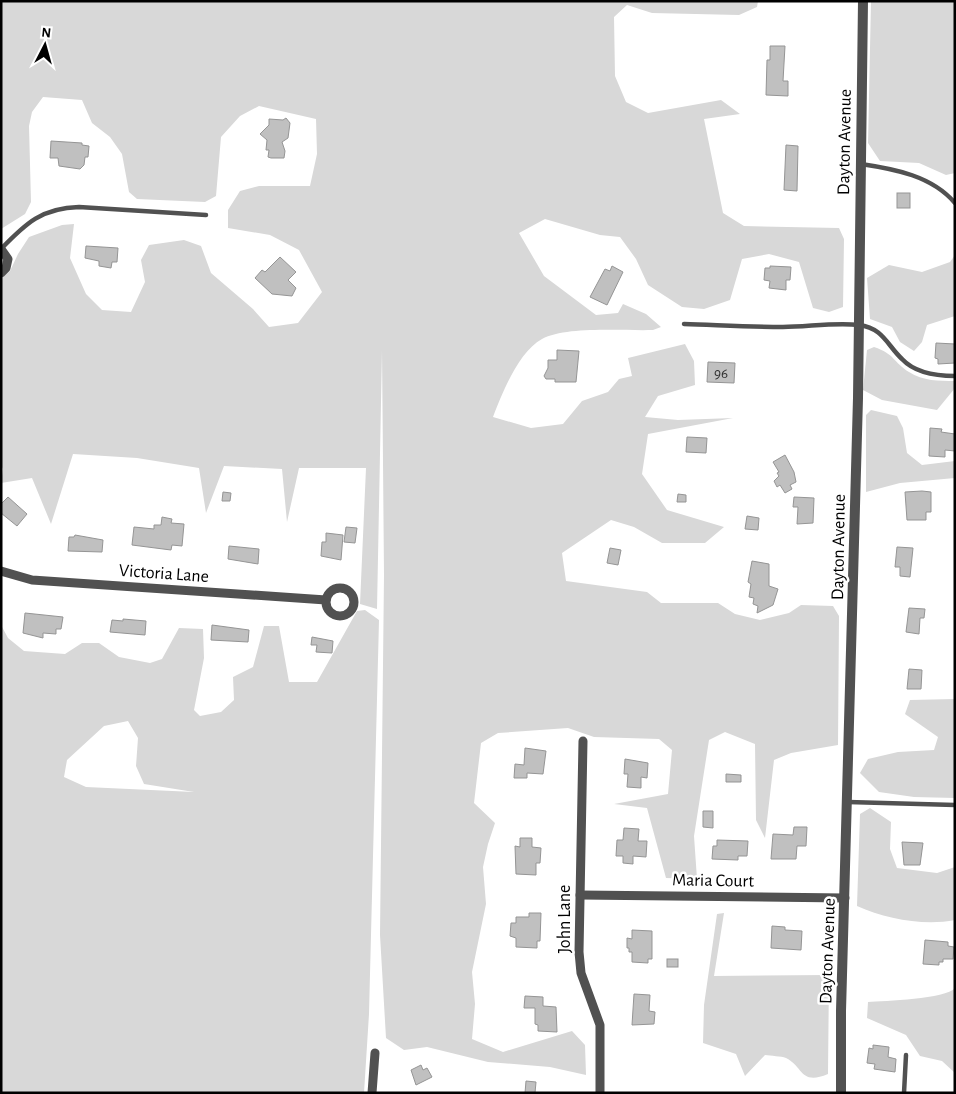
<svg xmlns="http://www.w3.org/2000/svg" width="956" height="1094" viewBox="0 0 956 1094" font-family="'Alegreya Sans',sans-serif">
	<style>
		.green { fill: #d8d8d8; fill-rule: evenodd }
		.building { fill: #c0c0c0; stroke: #959595 }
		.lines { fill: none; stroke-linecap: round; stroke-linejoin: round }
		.service { stroke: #515151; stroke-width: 4.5 }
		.minor { stroke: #515151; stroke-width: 9 }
		.tertiary { stroke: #515151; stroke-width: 10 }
		.labels { text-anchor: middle; stroke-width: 5; stroke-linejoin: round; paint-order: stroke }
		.number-label { font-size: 15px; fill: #303030 }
		.street-label { font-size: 18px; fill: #000; stroke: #fff }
	</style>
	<rect width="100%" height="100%" fill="#fff"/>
	<!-- green -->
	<g class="green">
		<path d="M1,1H758L757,7L739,15L652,13L627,5L614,17L615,76L626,102L648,113L721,100L740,114L704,119L723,213L744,226L839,228L844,239L843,307L829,312L813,308L799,262L769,254L742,259L730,300L704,309L682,307L648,285L636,259L620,237L600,235L545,219L519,233L544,276L596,315L618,313L623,304L646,314L661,327L653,330C624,331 566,326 542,339C518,352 502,394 493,417L531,428L563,424L582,401L608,392L619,379L632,376L628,358L685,344L694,361L695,385L658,396L645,417L678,420L733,418L648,434L642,474L667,510L724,527L705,543H662L634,527L611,520L562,553L566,581L647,592L661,603H718L735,614L760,620L789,613L801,605L833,606L839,616L838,745L791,753L774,760L765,838L756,820L755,744L725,732L709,740L694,836L697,879L666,878L647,808L614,804L668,794L672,750L659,739L594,737L568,728L498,733L481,743L474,803L495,823L488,844L483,867L486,904L472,972L475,1004L472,1039L503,1052L572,1031L585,1045L586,1075L550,1067L488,1062L427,1047L404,1050L386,1038L380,935L384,575L382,350L377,609L360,604L366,468H299L287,522L282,469L224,466L206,513L199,468L137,458L73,454L51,524L32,478L1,483L3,469L1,465V279L10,271L18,254L29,237L62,225L74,224L70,258L86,294L102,310L131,312L145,282L141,260L149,245L184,240L201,246L211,273L253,309L269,327L298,323L322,292L299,250L270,235L228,228V210L240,191L259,186H310L317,154L316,119L259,106L240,116L221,137L216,196L205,202L137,199L129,192L122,154L110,137L92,123L82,100L43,97L32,112L29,126L31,202L25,214L1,229Z"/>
		<path d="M871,1H955V173L946,175L919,163L880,161L868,143Z"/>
		<path d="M955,255V316L927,325L922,342L914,351L900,342L892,327L870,319L867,278L889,265L922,272L950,262Z"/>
		<path d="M874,347C895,354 893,362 909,372C923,381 939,381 955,381V388L937,410L882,400L863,390L867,350Z"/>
		<path d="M871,410L897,416L903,428L907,453L922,465L955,461V478L900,483L866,492V415Z"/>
		<path d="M365,610L379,620L369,1014L364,1093H1V625L8,638L24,651L65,654L82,643H99L119,657L150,663L162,659L179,628L203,629L204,658L194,710L200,716L221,712L234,700L233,677L253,667L264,626H279L289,682H317L357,611ZM128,721L138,738L136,766L144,784L194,792L86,787L64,777L67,760L104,726Z"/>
		<path d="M955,699V798L914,797L879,792L860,773L868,759L898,752L934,750L938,737L905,714L910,700Z"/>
		<path d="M870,808L891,822L890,849L897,868L937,873L955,867V920C924,926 886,919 857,906L860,814Z"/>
		<path d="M724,913L714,976L829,975L828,1074C800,1086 803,1066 786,1058C781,1056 771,1056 765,1055L745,1076L736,1054L703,1043L704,1005L717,914Z"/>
		<path d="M955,988V1073L942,1061L920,1056L906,1035L867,1018L868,1002C884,1001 946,999 955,988Z"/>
	</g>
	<!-- building -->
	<g class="building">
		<path d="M770,46H785L783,81H788V96L766,95L767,60H770Z"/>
		<path d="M286,118L290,123L288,138L282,142L285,151L284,158H271L268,157L269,150H266L267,140L260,134L269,125V119L283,120Z"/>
		<path d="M51,141L82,143V145L89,146L88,157H85L84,165L80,169L59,166L58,158H50Z"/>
		<path d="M786,145L798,146L797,191L784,190Z"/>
		<rect x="897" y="193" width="13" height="15"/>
		<path d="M86,246L118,248L117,262H112L111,268L99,266V261L85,258Z"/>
		<path d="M280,257L296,272L288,280L296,288L292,296L272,294L255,278L262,270L265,272Z"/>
		<path d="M612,266L623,272L607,305L590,297L605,269L610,271Z"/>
		<path d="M770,266L791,267L790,280H786V290L769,288L770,281L764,280L765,268H770Z"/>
		<path d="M936,343L955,344V363L938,364V359L935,358Z"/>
		<path d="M557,350L579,351L576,382H555V379H546L544,376L548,368V360H557Z"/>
		<path d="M708,362L735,363L734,383L707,382Z"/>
		<path d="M930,428L942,429L941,432L955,434V451L945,450V457L929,456Z"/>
		<path d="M687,437L707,438L706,453L686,452Z"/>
		<path d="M785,455L794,472L796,482L790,485L792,489L785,493L780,485L777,487L774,481L779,476L777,473L779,472L773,462Z"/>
		<path d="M922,491L931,492V512H926V520H907L905,492Z"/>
		<path d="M223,492L231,493L230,501H222Z"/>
		<path d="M678,494L686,495V502H677Z"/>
		<path d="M8,497L27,514L17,526L1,513V504Z"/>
		<path d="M794,497L814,498L813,523L797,524L798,507H793Z"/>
		<path d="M747,516L759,518L758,530L745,529Z"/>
		<path d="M162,517L172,519L171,523L184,524L182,546L172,545L171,550L132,545L134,527L154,529V525H161Z"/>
		<path d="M346,527L357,528L355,543L344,542Z"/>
		<path d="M326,533L343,535L341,560L321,556L322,542H326Z"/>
		<path d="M75,535L103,540L102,552L68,551L69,537H74Z"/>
		<path d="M229,546L259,549L258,564L228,559Z"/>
		<path d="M897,547L913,548L910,577L900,576V567H895Z"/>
		<path d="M610,548L621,550L618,565L607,563Z"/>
		<path d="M752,561L769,564V586L778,589L773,605L757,613L758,606L753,604L754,598L749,597L751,584L748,582Z"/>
		<path d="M909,608L925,609L924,618H920L919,634L906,632Z"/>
		<path d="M25,613L63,617L61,629H56V634L43,633V638L23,633Z"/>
		<path d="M123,619L146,621L145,635L110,632L112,620L123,621Z"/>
		<path d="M212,625L249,630L248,642L211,640Z"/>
		<path d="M312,637L333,641L332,653L316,652L317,645H311Z"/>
		<path d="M909,669L922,670L921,689H907Z"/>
		<path d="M525,748L546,751L543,774L527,773V778H514L515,764L524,765Z"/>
		<path d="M625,759L648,763L647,778L641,777V788L627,787L628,774H624Z"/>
		<path d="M726,774L741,775V782H726Z"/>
		<path d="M703,811H713V828L703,827Z"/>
		<path d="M794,827H807L806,846H797L796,859H771L773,834L793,835Z"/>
		<path d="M624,828L639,829L638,841H647L646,857L633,856V864L623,863V856H616L617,840H623Z"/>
		<path d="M520,838H532V847L541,848L540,863H536V875L516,874L515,846L520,847Z"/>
		<path d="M717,840L748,841L747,856H738V860L712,859L713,846H717Z"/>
		<path d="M902,842L923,843L920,865H904Z"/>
		<path d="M529,913H541L540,941H537V948L516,947V938L510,936L511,923H516V917H529Z"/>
		<path d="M772,926L785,927V930L802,931L801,950L771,948Z"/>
		<path d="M632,930L652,931V959H648V963L632,962V952H629V948H627V938L632,939Z"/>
		<path d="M925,940L948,942V946L954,947L953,959H943V962H939V965L923,964Z"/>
		<rect x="667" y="959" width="11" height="8"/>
		<path d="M634,994L650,995L649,1011L655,1012L654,1024L632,1025Z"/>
		<path d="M525,996L543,997V1006L556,1007L557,1032L538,1031V1025L535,1024V1008H524Z"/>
		<path d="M873,1045L889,1047L888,1057L896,1059L895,1072L874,1069L875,1064L867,1063L869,1048L873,1049Z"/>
		<path d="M421,1065L423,1070L427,1068L432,1077L416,1085L411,1070Z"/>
		<path d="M526,1081L536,1082L535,1093H525Z"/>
	</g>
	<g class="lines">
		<!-- service -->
		<g class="service">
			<path d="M861,164C895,169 932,176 955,203"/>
			<path d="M1,249C26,223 42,208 79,207L206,215"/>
			<path d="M684,324C717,325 750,327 783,327C807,327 835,322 859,325C883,328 887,345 902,359C915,373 936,376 955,376"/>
			<path d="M848,802L955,805"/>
			<path d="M904,1093L906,1055"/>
		</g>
		<!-- minor -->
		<g class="minor">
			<path d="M1,249L8,259L6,268L1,273"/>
			<path d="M1,571L32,580L326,600"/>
			<circle cx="340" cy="602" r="14"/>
			<path d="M583,741L579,952L581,973L600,1025V1093"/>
			<path d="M580,895L845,898"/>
			<path d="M372,1093L375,1053"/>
		</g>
		<!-- tertiary -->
		<path class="tertiary" d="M841,1093V1011L858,398L863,1"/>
	</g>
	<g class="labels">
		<!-- number labels -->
		<g class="number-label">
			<text x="721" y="378">96</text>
		</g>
		<!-- street labels -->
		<g class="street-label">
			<text transform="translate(844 142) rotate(-89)" y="6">Dayton Avenue</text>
			<text transform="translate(838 547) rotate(-89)" y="6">Dayton Avenue</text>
			<text transform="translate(164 573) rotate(4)" y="6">Victoria Lane</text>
			<text transform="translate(713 880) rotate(1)" y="6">Maria Court</text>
			<text transform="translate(564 919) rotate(-90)" y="6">John Lane</text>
			<text transform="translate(827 951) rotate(-88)" y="6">Dayton Avenue</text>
		</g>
	</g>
	<!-- border -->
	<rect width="956" height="1094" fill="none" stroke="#000000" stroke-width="5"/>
	<!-- north arrow -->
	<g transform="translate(45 45) rotate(6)" stroke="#ffffff" stroke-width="4" paint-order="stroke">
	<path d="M0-4L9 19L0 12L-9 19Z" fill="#000000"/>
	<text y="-8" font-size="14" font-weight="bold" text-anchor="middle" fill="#000000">N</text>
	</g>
</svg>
